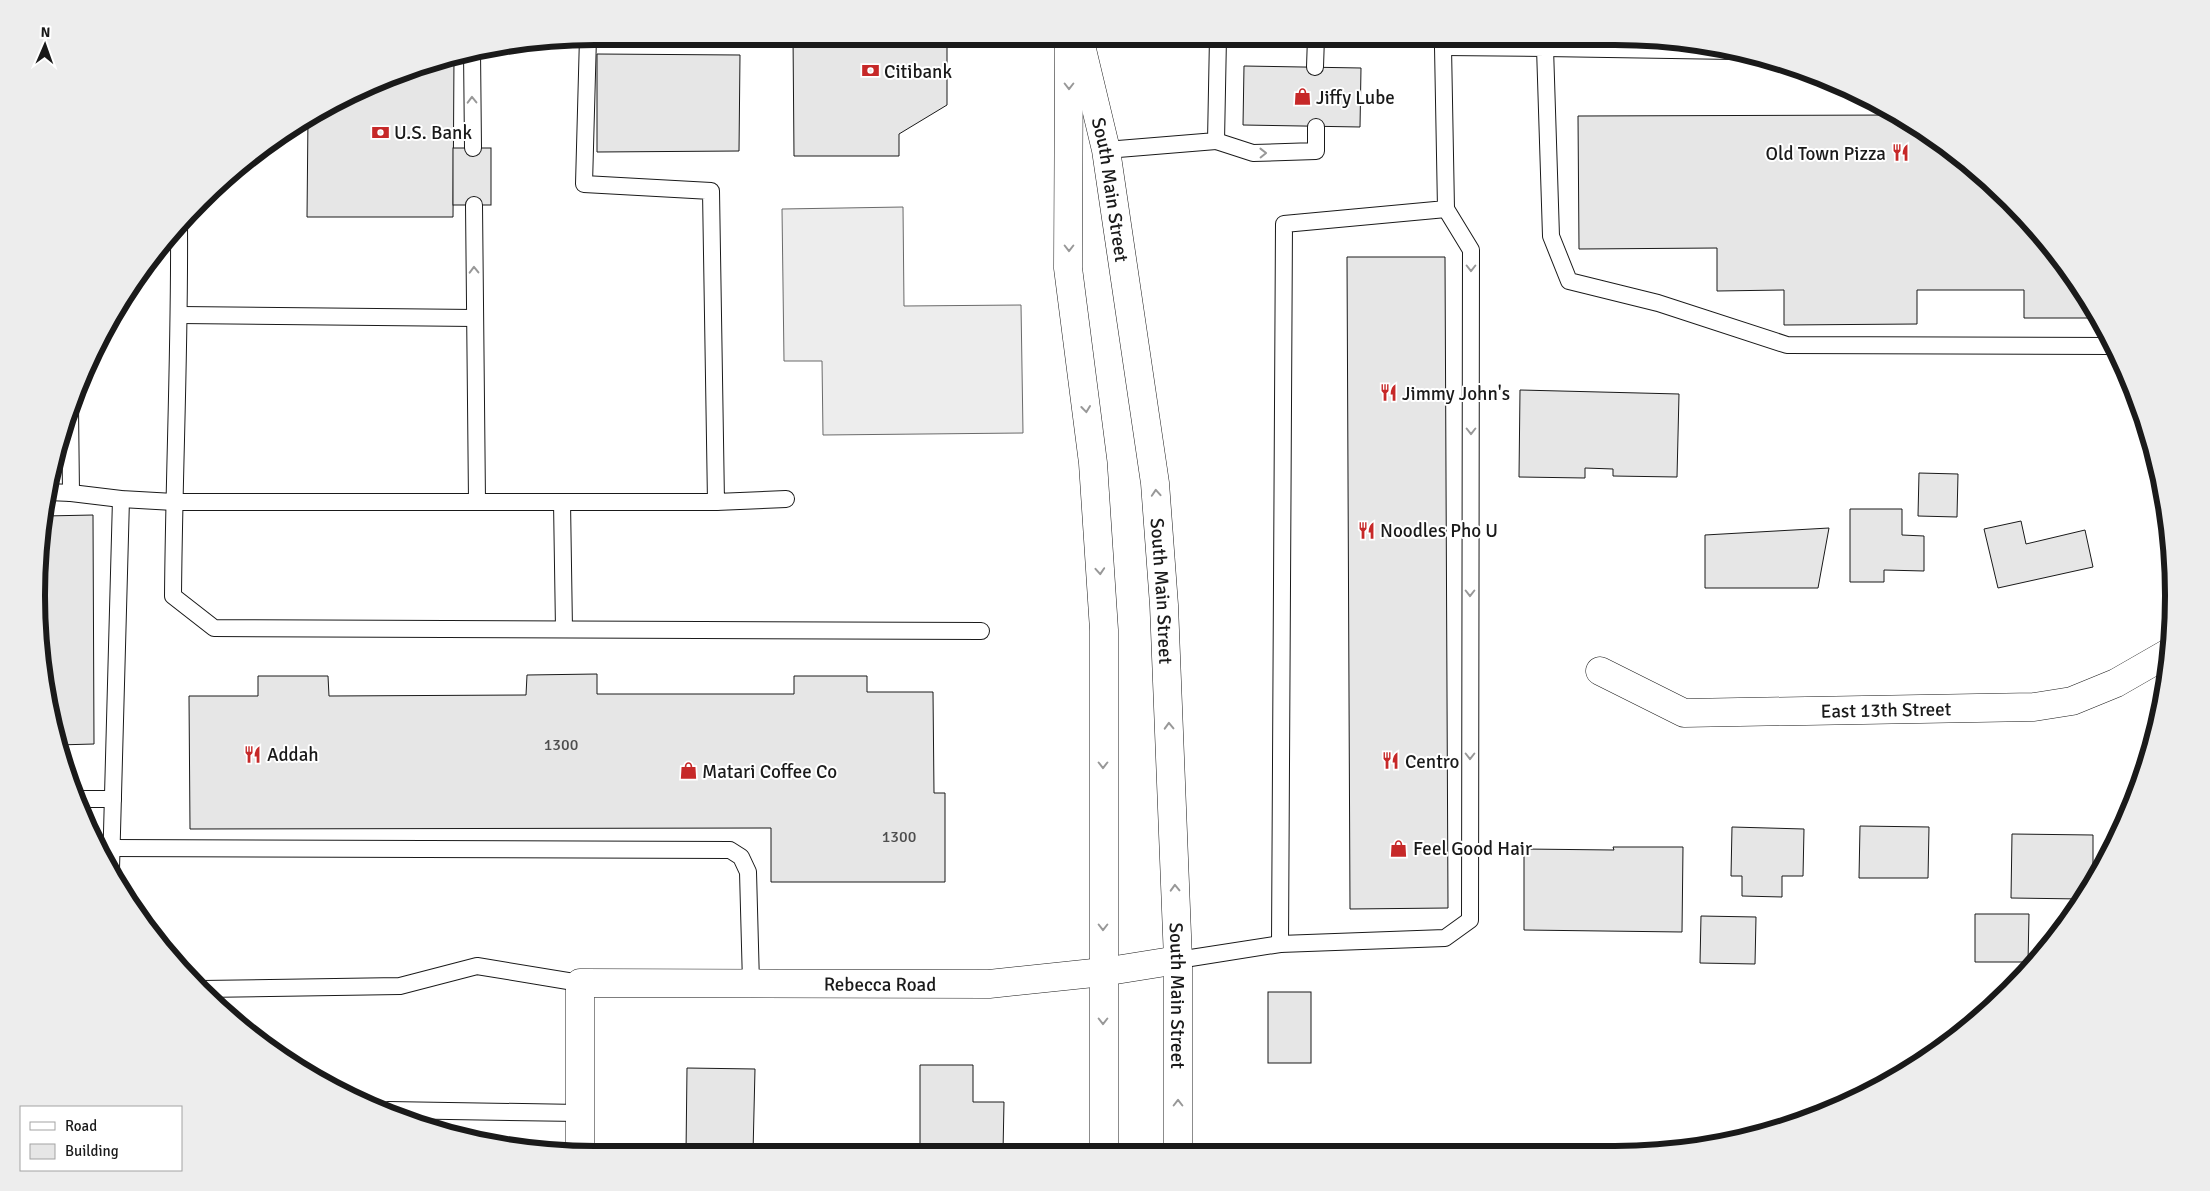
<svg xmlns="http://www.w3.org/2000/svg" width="2210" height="1191" viewBox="0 0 2210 1191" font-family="Signika,sans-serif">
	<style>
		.parking { fill: #ededed; stroke: #6a6a6a }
		.building { fill: #e6e6e6; stroke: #1a1a1a }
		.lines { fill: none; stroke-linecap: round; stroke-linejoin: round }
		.service-casing { stroke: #1a1a1a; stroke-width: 18 }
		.minor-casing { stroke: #1a1a1a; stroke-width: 29 }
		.tertiary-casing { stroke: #1a1a1a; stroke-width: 29 }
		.service { stroke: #fff; stroke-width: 16 }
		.minor { stroke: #fff; stroke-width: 28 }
		.tertiary { stroke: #fff; stroke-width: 28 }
		.oneway { stroke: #989898 }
		.labels { text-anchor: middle; stroke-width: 4; stroke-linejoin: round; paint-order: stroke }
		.number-label { font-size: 16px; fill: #4d4d4d }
		.poi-label { font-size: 19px; fill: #1a1a1a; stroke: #fff; text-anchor: start }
		.street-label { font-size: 19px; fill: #1a1a1a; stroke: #fff }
		.rim { fill: none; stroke: #1a1a1a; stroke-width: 6 }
	</style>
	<rect width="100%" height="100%" fill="#fff"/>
	<!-- parking -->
	<path class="parking" d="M903,207L904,306L1021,305L1023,433L823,435L822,361H784L782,209Z"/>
	<!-- building -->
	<g class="building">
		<path d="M793,36L947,37V105L899,134V156H794Z"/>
		<path d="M597,54L740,55L739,151L597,152Z"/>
		<path d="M454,56L453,217H307L308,117L415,66Z"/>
		<path d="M1244,66L1361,68L1360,127L1243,125Z"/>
		<path d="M1899,115L1983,175L2058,255L2097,318H2024V290H1917V324L1784,325V290L1717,291V248L1579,249L1578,116Z"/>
		<rect x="453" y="148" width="38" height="57"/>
		<path d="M1347,257H1445L1448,908L1350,909Z"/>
		<path d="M1520,390L1679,394L1677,477L1613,476V469L1585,468V478L1519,477Z"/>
		<path d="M1919,473L1958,474L1957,517L1918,516Z"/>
		<path d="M1850,509H1902V535L1924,536V571L1884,570V582H1850Z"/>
		<path d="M93,515L94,744L57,745L37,632V559L45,516Z"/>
		<path d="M2021,521L2026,544L2085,530L2093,567L1998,588L1984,529Z"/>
		<path d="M1829,528L1818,588H1705V535Z"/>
		<path d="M597,674V694H794V676H867V692H933L934,793H945V882H771V828L190,829L189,696H258V676H328L329,696L526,695L527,675Z"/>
		<path d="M2130,807L2122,823L2117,816Z"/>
		<path d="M1860,826L1929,827L1928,878H1859Z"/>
		<path d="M1732,827L1804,829L1803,876H1782V897L1742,896V876H1731Z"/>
		<path d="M2012,834L2093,835V884L2082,899L2011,898Z"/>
		<path d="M1613,847H1683L1682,932L1524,930V849L1614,850Z"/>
		<path d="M1975,914H2029L2028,962H1975Z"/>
		<path d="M1701,916L1756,917L1755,964L1700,963Z"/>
		<rect x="1268" y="992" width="43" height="71"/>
		<path d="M920,1065H973V1102H1004L1003,1152H920Z"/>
		<path d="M687,1068L755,1069L753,1153H686Z"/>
	</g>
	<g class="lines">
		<defs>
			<g id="service">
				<path d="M588,37L584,184L711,191L716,502L786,499"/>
				<path d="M1443,37V47L1545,48L1551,236L1569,281L1658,303L1787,345L2114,346"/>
				<path d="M1545,37V48L1734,51"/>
				<path d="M472,51L473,148"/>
				<path d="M1315,67L1316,37"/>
				<path d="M1216,141L1253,153L1316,151V127"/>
				<path d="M1106,150L1216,141L1218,37"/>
				<path d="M474,205L477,501"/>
				<path d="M179,223C180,347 174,471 173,596L214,628L981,631"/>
				<path d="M180,315L475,318"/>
				<path d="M70,407L71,493"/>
				<path d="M48,492L71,493L121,499L174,502H716"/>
				<path d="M562,502L564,629"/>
				<path d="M75,799H113"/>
				<path d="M111,848L730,850L741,857L748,872L751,983"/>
				<path d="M111,869L121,499"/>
				<path d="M1280,944L1445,938L1470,920L1471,250L1446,209"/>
				<path d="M1178,960L1280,944L1284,224L1446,209L1443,47"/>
				<path d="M202,989L400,986L477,966L580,983"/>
				<path d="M388,1110L580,1113"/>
			</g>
			<g id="minor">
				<path id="s1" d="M1600,671L1684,713L2034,707L2072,701L2116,683L2170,652"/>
				<path id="s2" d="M580,1154V983L989,984L1103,972L1178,960"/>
			</g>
			<g id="tertiary">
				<path id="s3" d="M1079,37L1106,150L1155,483L1164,605L1178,960V1152"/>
				<path d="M1069,43L1068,268L1093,463L1104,630V1152"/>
			</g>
		</defs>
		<!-- service casing -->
		<use href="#service" class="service-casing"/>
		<!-- minor casing -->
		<use href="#minor" class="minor-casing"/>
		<!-- tertiary casing -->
		<use href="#tertiary" class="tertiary-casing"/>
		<!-- service -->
		<use href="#service" class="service"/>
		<!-- minor -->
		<use href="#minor" class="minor"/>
		<!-- tertiary -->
		<use href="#tertiary" class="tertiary"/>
	</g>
	<!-- one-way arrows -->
	<defs><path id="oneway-chevron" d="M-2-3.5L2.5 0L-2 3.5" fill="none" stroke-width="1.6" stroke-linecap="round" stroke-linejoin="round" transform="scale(1.25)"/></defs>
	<g class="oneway">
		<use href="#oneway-chevron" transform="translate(1069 86) rotate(90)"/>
		<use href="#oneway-chevron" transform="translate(472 100) rotate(-91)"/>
		<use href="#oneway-chevron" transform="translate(1263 153) rotate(-1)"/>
		<use href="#oneway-chevron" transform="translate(1069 248) rotate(90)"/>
		<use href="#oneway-chevron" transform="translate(1471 268) rotate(90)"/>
		<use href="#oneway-chevron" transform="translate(474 270) rotate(-91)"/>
		<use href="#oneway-chevron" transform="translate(1086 409) rotate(83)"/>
		<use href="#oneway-chevron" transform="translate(1471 431) rotate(90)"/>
		<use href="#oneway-chevron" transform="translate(1156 493) rotate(-94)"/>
		<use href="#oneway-chevron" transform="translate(1100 571) rotate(86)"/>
		<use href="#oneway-chevron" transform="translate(1470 593) rotate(90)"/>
		<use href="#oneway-chevron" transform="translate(1169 726) rotate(-92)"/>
		<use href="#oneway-chevron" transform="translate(1470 756) rotate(90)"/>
		<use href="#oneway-chevron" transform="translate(1103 765) rotate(90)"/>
		<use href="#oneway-chevron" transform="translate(1175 888) rotate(-92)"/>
		<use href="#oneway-chevron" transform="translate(1103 927) rotate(90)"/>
		<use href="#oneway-chevron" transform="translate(1103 1021) rotate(90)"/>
		<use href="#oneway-chevron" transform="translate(1178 1103) rotate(-90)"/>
	</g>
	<!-- icons -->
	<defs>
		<symbol id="bank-bare" viewBox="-9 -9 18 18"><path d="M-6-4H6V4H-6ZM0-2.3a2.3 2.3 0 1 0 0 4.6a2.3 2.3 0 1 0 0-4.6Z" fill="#c62828" stroke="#fff" stroke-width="2.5" paint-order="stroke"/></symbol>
		<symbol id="shop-bare" viewBox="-9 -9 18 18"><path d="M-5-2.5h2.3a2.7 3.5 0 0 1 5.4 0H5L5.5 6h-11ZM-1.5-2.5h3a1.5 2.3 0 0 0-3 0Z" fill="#c62828" stroke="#fff" stroke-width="2.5" paint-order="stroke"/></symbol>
		<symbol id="restaurant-bare" viewBox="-9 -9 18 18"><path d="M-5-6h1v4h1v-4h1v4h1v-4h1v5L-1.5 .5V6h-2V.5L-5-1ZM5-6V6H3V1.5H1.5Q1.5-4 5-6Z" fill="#c62828" stroke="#fff" stroke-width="2.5" paint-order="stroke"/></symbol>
	</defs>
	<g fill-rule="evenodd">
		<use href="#bank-bare" x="858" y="58" width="25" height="25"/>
		<use href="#shop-bare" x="1290" y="84" width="25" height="25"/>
		<use href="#bank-bare" x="368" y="120" width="25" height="25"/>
		<use href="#restaurant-bare" x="1888" y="140" width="25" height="25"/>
		<use href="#restaurant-bare" x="1376" y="380" width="25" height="25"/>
		<use href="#restaurant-bare" x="1354" y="518" width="25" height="25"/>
		<use href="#restaurant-bare" x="240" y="742" width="25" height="25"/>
		<use href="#restaurant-bare" x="1378" y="748" width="25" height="25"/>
		<use href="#shop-bare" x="676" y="758" width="25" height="25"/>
		<use href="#shop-bare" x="1386" y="836" width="25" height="25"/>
	</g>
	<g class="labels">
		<!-- number labels -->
		<g class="number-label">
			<text x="561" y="750">1300</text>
			<text x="899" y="842">1300</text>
		</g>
		<!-- poi labels -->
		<g class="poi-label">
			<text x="884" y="78">Citibank</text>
			<text x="1316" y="104">Jiffy Lube</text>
			<text x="394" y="139">U.S. Bank</text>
			<text x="1886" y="160" text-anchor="end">Old Town Pizza</text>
			<text x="1402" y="400">Jimmy John's</text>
			<text x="1380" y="537">Noodles Pho U</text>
			<text x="267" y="761">Addah</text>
			<text x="1405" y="768">Centro</text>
			<text x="702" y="778">Matari Coffee Co</text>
			<text x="1413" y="855">Feel Good Hair</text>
		</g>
		<!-- street labels -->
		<g class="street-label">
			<text dy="7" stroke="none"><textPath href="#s3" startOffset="156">South Main Street</textPath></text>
			<text dy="7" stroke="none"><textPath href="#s3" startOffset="561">South Main Street</textPath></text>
			<text dy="7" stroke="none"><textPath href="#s1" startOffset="296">East 13th Street</textPath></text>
			<text dy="7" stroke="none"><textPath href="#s2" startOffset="471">Rebecca Road</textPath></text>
			<text dy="7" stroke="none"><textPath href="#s3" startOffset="966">South Main Street</textPath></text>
		</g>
	</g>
	<!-- crop -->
	<path d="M0 0H2210V1191H0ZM595 45H1615A550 550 0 0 1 2165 595V596A550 550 0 0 1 1615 1146H595A550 550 0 0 1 45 596V595A550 550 0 0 1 595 45Z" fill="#ededed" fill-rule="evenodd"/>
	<path class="rim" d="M595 45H1615A550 550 0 0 1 2165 595V596A550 550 0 0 1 1615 1146H595A550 550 0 0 1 45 596V595A550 550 0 0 1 595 45Z"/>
	<!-- legend -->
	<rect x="20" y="1106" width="162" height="65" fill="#ffffff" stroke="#a3a3a3"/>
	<rect x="30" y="1122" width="25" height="8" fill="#ffffff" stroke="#a3a3a3"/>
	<text x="65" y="1131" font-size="15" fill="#1a1a1a">Road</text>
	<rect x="30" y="1144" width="25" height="15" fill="#e6e6e6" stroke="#a3a3a3"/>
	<text x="65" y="1156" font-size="15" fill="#1a1a1a">Building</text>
	<!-- north arrow -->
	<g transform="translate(45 45) rotate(2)" stroke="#ffffff" stroke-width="4" paint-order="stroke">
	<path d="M0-4L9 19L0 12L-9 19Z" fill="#1a1a1a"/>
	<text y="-8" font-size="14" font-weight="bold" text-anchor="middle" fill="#1a1a1a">N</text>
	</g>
</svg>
